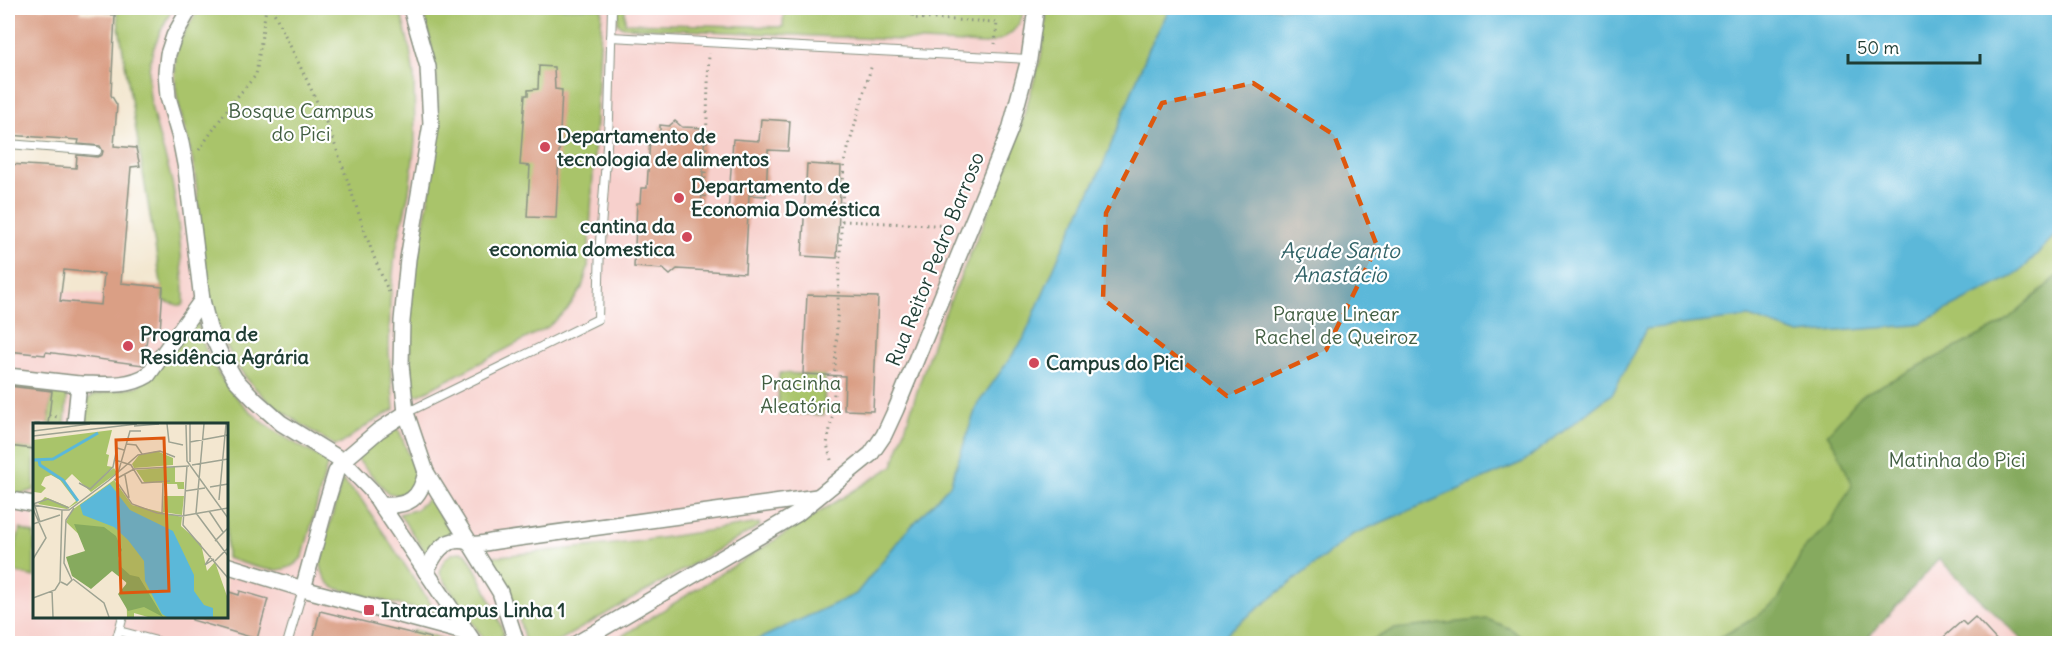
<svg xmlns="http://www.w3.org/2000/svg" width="2067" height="651" viewBox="0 0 2067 651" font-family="Delius,sans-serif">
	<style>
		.built { fill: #f7d0cc; fill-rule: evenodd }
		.green { fill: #a9c46a; stroke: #64804f; stroke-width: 1.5 }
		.forest { fill: #86aa5e; stroke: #527449; stroke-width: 1.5 }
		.water { fill: #5bb8d9; stroke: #3d7a86; stroke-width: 1.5 }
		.building { fill: #da9f85; fill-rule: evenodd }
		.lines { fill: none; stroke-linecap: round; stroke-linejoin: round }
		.service-casing { stroke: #899282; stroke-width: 10 }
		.minor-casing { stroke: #899282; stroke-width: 18 }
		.path { stroke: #899282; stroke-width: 3; stroke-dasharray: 1.5 4.5; stroke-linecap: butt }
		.service { stroke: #fff; stroke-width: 8 }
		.minor { stroke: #fff; stroke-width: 15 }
		.marked { fill: #de580e; fill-opacity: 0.2; stroke: #de580e; stroke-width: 4.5; stroke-dasharray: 12 8; stroke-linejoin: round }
		.poi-dot { fill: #d1495b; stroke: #fff; stroke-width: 2 }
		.labels { text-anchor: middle; stroke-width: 4.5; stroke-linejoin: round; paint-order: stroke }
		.park-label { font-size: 20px; fill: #425f42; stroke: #fff }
		.poi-label { font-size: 20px; font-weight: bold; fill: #1f3d34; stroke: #fff; text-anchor: start }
		.street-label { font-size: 20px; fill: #1f3d34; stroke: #fff }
		.water-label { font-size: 21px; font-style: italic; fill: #316266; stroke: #fff }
		.inset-river { fill: none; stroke: #5bb8d9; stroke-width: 3 }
		.inset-road { fill: none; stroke: #9ea392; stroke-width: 1.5 }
		.view { fill: #de580e; fill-opacity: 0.15; stroke: #de580e; stroke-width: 3 }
		.inset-edge { fill: none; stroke: #1f3d34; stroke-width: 3 }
	</style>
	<rect width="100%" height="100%" fill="#fff"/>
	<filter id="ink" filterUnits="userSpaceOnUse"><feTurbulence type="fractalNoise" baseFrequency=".0167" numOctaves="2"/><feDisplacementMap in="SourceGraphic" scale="12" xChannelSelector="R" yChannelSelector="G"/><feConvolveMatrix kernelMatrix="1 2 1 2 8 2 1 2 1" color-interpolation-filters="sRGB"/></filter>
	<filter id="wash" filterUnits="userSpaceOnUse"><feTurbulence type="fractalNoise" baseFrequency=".008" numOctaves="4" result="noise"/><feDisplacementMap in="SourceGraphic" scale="24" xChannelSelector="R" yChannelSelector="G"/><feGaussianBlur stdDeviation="1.35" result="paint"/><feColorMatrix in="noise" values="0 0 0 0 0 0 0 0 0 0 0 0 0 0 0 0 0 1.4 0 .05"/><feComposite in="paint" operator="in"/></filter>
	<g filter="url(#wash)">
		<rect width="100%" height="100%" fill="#f3e7d0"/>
		<!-- built -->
		<path class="built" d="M116,8H2059V643H8V286L163,300ZM34,424H226V616H34Z"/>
		<!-- green -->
		<g class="green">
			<path d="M116,8H173C163,25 154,42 150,62C143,104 165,147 173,187C179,220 181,255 184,288V303L181,306L164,301Z"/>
			<path d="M200,8H400L410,50L414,76L415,142L409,192L395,255L390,301L389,352L394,409L363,428L341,444L334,445C298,422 260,402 237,365C196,300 206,234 193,163C186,124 171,98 176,56C178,39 191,22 200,8Z"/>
			<path d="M422,8H602L588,267L582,288L567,310L548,327L419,395L412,394C409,358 408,324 413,288C420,229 438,171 438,111C439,76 431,42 422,8Z"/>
			<path d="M618,8H625V23L783,27L784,8H1024C1021,30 1006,40 986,44L623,27L618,24Z"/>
			<path d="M1047,8H2059V537L1956,553L1902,571L1810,643L609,644L893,466L934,339L1011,158L1041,57Z"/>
			<path d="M197,320C204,362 234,401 268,426C287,440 308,450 328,462L303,556C284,582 251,565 227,558L226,424H80L82,403L94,395L138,386Z"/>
			<path d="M779,373L825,375L824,415L778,413Z"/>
			<path d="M8,379L68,386L65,424H48L52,391L8,386Z"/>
			<path d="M395,428L399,430L416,473L413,486L409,491L398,495L388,493L357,459L361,451Z"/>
			<path d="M8,446L34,449V490L21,494L8,495Z"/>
			<path d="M342,480L361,499L438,615L335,588C324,582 321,570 320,559Z"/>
			<path d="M429,498L452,533L436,541L428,556L399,514L415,510Z"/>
			<path d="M759,523L760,526L555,643H525L516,605L490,557L634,542Z"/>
			<path d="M20,529L34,534V577L9,570Z"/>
			<path d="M460,552L466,553L468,556C483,581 494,607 504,634L493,643H486L440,574C441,561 448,553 460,552Z"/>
			<path d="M415,630L455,643L406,644L409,633Z"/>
		</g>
		<!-- forest -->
		<g class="forest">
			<path d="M2059,275V643H2025L1939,559L1863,643H1710L1751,620L1778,600L1803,550L1831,522L1852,485L1837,449L1827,434L1862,395L2002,324Z"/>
			<path d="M1487,619L1511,629L1528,643H1366L1394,629Z"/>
		</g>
		<!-- water -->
		<path class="water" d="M1170,8H2059V231L2019,273L1917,325L1799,334L1749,317L1646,329L1613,393L1523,462L1352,535L1228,632L1220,643H750L856,594L903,535L950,485L977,405L1023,340L1061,251L1103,165L1149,48Z"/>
		<g id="blocks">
			<!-- building -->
			<g class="building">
				<path d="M8,8H81V13L115,15L111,95L117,105L114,146L136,148L140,166L131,167L121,283L163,287L160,332L148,331L143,365L46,352L45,355L8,351V164L76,168L77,155L97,157L102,155L103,151L100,146L78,144L79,140L8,135ZM64,270L104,274L101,305L60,301Z"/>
				<path d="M539,66L554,67L555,89L562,90L556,218L527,217L530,166L520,165L525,95H528V90L538,89Z"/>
				<path d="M761,119L790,121L788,151L768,150L766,196L749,195L745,273L677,269L670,275L663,269L634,267L637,203H640L641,188H647L650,137L660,138V125L669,126L675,121L682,127L705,128L701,213L728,215L733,139L759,141Z"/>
				<path d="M807,164L841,166L837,258L802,256Z"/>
				<path d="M807,295L878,297L873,411L844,410L845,376L803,374Z"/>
				<path d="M8,386L52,391L48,424H34V449L8,446Z"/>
				<path d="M226,591L239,595L240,591L268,599L257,639L192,620V616H226Z"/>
				<path d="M320,611L431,638L430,644H312Z"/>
				<path d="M1975,617L2000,644H1936L1962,621L1966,625Z"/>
			</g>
		</g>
	</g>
	<g filter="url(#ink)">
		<use href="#blocks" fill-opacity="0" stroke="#899282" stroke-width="1.5"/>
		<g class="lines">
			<defs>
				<g id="service">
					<path d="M611,37L1029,59"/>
					<path d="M8,144L97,151"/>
					<path d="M406,413L598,319L600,242L609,118L612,8"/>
					<path d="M123,616L119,631L168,644"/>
					<path d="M115,644L119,631"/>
					<path d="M287,644L303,589"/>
				</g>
				<g id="minor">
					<path d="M190,8L174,36L168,54L166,72L168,97L180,138L186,169L202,300L209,328L220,353L235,379L255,400L281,423L343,461L371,490L475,644"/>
					<path d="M411,8L428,67L431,124L408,259L402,321L401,365L406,413L426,472L500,592L517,644"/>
					<path d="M8,376L79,384"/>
					<path d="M75,424L79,384C103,384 127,388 148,375L202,300"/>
					<path d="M8,499L34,504"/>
					<path d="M381,505C409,507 420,499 426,472"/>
					<path d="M226,565L303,589L467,633"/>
					<path d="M426,572C433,556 443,537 464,541C468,542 468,543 473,544C480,545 489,542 497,541L817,497"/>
					<path d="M303,589L328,498L336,472L343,461L378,431L406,413"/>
					<path d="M576,644L797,514L871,454L884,435L896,409L1010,130L1029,59L1036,8"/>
				</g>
			</defs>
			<!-- service casing -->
			<use href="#service" class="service-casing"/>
			<!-- minor casing -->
			<use href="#minor" class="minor-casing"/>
			<!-- path -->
			<g class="path">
				<path d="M272,8C291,49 313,90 330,132C351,185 365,241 389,292"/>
				<path d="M913,15V18L997,22L995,44"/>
				<path d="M199,150L231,104L256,75L266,8"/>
				<path d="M704,209L709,53"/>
				<path d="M842,221L954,226"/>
				<path d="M49,416L59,417"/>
				<path d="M831,460L827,444L833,414L844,163L872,64"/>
			</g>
			<!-- service -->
			<use href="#service" class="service"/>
			<!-- minor -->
			<use href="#minor" class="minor"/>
		</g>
	</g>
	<!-- marked area -->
	<path class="marked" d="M1253,83L1334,135L1377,246L1326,350L1227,396L1103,299L1106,213L1162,103Z"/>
	<!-- markers -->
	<g class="poi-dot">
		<circle cx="545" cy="147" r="6"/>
		<circle cx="679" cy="198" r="6"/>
		<circle cx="687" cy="237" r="6"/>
		<circle cx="128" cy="346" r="6"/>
		<circle cx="1034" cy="363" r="6"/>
		<rect x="363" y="604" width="12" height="12" rx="3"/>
	</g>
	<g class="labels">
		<!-- park labels -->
		<g class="park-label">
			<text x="301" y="118">Bosque Campus<tspan x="301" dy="23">do Pici</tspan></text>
			<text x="1336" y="321">Parque Linear<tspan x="1336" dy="23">Rachel de Queiroz</tspan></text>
			<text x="801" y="390">Pracinha<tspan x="801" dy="23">Aleatória</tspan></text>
			<text x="1957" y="467">Matinha do Pici</text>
		</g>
		<!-- poi labels -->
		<g class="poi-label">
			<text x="557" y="143">Departamento de<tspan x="557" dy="23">tecnologia de alimentos</tspan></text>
			<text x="691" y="193">Departamento de<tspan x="691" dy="23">Economia Doméstica</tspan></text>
			<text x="675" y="233" text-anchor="end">cantina da<tspan x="675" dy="23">economia domestica</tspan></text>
			<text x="140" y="341">Programa de<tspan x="140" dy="23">Residência Agrária</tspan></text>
			<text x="1046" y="370">Campus do Pici</text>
			<text x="381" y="617">Intracampus Linha 1</text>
		</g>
		<!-- street labels -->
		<g class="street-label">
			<text transform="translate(935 259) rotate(-68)" y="7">Rua Reitor Pedro Barroso</text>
		</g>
		<!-- water labels -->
		<g class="water-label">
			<text x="1340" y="258">Açude Santo<tspan x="1340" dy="24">Anastácio</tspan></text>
		</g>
	</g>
	<!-- overview -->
	<g transform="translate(33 423)">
		<rect width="195" height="195" fill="#f3e7d0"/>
		<path d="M79,7L73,31L76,32L74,43L80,44L71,52L81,45L84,50L58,69L39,51L31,59L45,79L34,86L5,81L12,74L36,84L43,78L27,57L18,52L12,54L8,62L13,65L8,70L1,69L0,17ZM124,28L140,35V42L101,45L99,41L106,32ZM142,44V59H151V66H145L144,61H131V73H151L149,92L130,89L131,61L135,60L111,59L103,47ZM81,57L99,82L149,94L148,103L168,121L174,148L182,139L195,176V194H115L101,190V194H94L93,157L33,99L39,87Z" fill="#a9c46a"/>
		<path d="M41,101L71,104L83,113L89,127L85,135L87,143L97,152L106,154L130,194L111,184L95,188L85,171L94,160L79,148L58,166L39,153L33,134L52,128Z" fill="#86aa5e"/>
		<path d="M77,61L97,87L140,108L161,152V168L171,182L180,185V194H134L129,191L112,158L111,138L95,117L81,104L50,92L47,82Z" fill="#5bb8d9"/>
		<path class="inset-river" d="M0,37L20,36L65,10M6,37L7,42L30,57L45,78"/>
		<path class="inset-road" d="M134,1L136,19L150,22M153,2L154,38L195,95M101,3L126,1M0,8L57,1M0,13L104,1M157,19L195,12M93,21L103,22L109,31M82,37L98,42L109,60L137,58M157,39V1M159,42L195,36M154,43L150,102L195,155M85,50L97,8H108M92,52L96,75M82,56L99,81L124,90L149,93L195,85M81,57L101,46L156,43M46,60L57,66L80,44L84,25L91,27M177,64L195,61M152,68L172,65M186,77L193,1M1,80L7,99M0,81L15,76L36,85M1,82L29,87M0,86L13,115L0,136M176,88L190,109M163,90L171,1M163,90L195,133M129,91L130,60M0,101L27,92M182,118L195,105M178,133L172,142L181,136M182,138L195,125M40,156L71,180L76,194M28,159L34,162L39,157L31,140L33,97L41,85M19,168L20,194M0,175L22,167L27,159L29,87H36L75,58L105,32L127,28L142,34"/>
		<path class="view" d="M131,15L136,168L88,170L83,17Z"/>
		<rect width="195" height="195" class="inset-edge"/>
	</g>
	<!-- margin -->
	<rect width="2067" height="651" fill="none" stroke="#fff" stroke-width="30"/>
	<!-- scale -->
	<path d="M1848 54v9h132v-9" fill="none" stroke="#1f3d34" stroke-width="3"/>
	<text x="1857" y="54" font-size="18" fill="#1f3d34" stroke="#ffffff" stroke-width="4.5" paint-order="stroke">50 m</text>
</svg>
